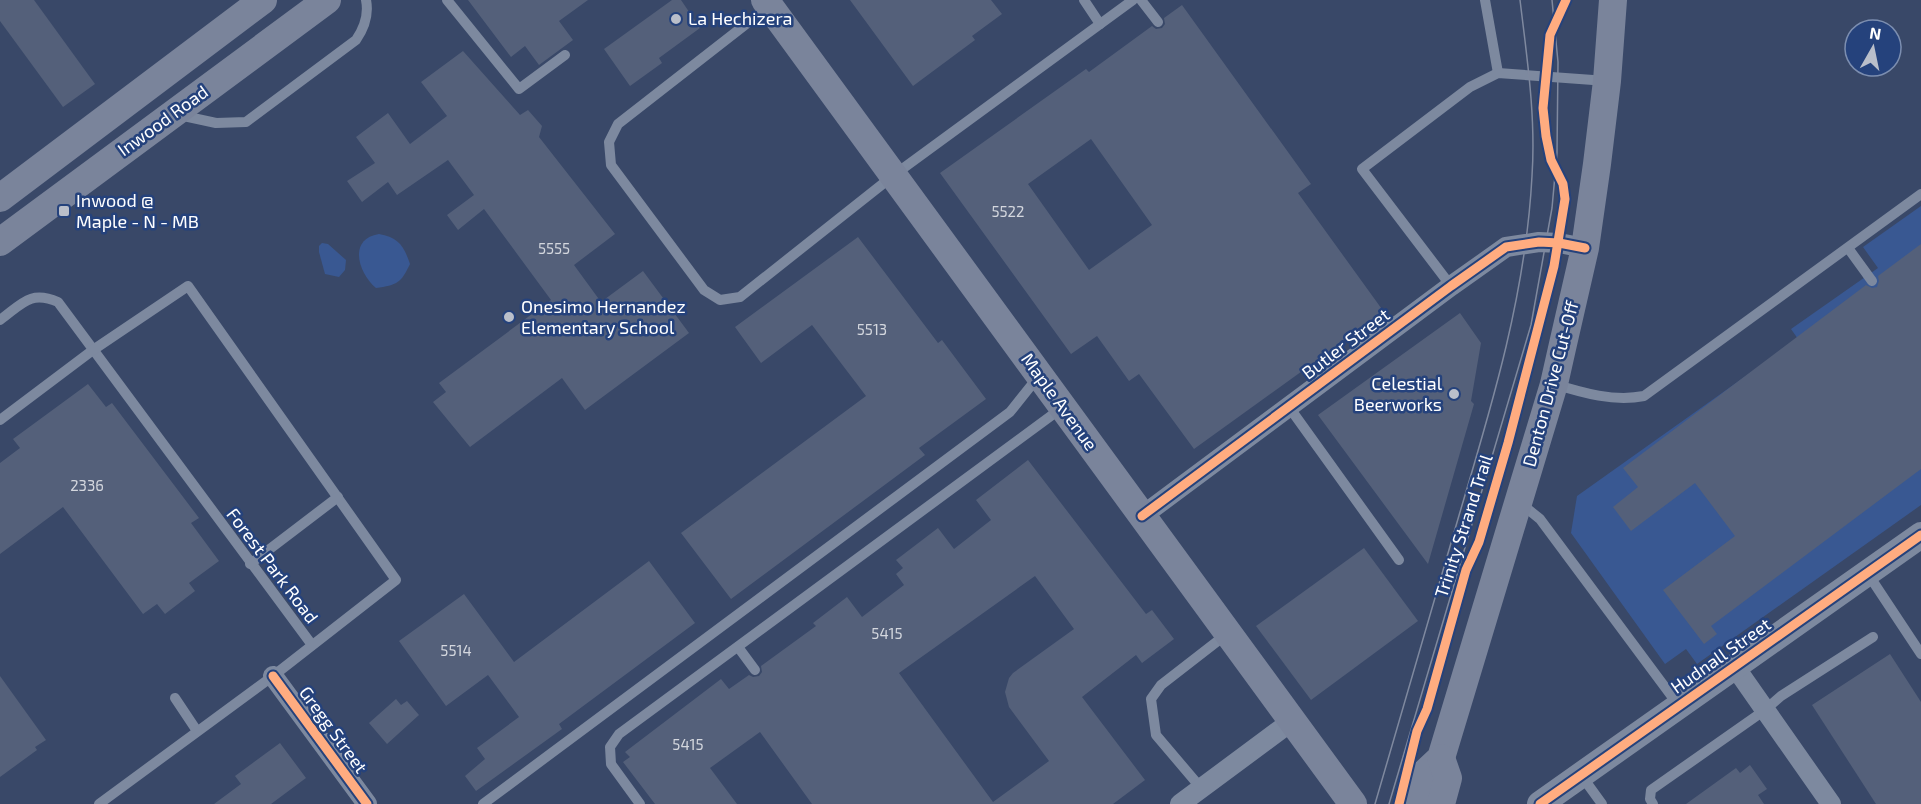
<svg xmlns="http://www.w3.org/2000/svg" width="1921" height="804" viewBox="0 0 1921 804" font-family="'Exo 2',sans-serif">
	<style>
		.green { fill: #395892 }
		.building { fill: #54607a; fill-rule: evenodd }
		.lines { fill: none; stroke-linecap: round; stroke-linejoin: round }
		.service { stroke: #7d899f; stroke-width: 10 }
		.minor { stroke: #7d899f; stroke-width: 20 }
		.tertiary { stroke: #7d899f; stroke-width: 26 }
		.secondary { stroke: #7a849b; stroke-width: 28 }
		.tram { stroke: #7f899f; stroke-width: 1.5 }
		.cycleway-casing { stroke: #25427c; stroke-width: 13 }
		.cycleway { stroke: #ffac80; stroke-width: 9 }
		.poi-dot { fill: #babfca; stroke: #25427c; stroke-width: 2 }
		.labels { text-anchor: middle; stroke-width: 5; stroke-linejoin: round; paint-order: stroke }
		.number-label { font-size: 15px; fill: #d4d7de }
		.poi-label { font-size: 18px; fill: #fff; stroke: #25427c; text-anchor: start }
		.street-label { font-size: 18px; fill: #fff; stroke: #25427c }
	</style>
	<rect width="100%" height="100%" fill="#394868"/>
	<!-- green -->
	<g class="green">
		<path d="M1921,206V505L1697,664L1686,649L1665,664L1571,533L1577,496L1798,339L1791,329L1878,268L1863,247Z"/>
		<path d="M379,234C398,237 404,246 410,264C401,283 397,285 376,288C359,274 347,239 379,234Z"/>
		<path d="M322,243L328,244L346,260L345,270L339,277L325,274L319,252V246Z"/>
	</g>
	<!-- building -->
	<g class="building">
		<path d="M0,0H34L95,84L63,107L0,21Z"/>
		<path d="M468,0H588L559,21L573,40L539,65L525,46L511,57Z"/>
		<path d="M672,0H681L700,28L659,58L662,63L630,86L604,49Z"/>
		<path d="M850,0H991L1002,14L972,36L975,40L913,86Z"/>
		<path d="M1182,5L1311,184L1298,193L1384,312L1194,449L1139,374L1129,381L1097,336L1071,354L940,173L1086,69L1089,72L1152,26L1156,29L1162,28L1165,24L1164,18ZM1091,139L1152,225L1089,270L1028,184Z"/>
		<path d="M463,51L520,115L528,110L542,126L539,137L615,234L574,265L601,302L643,271L689,333L585,410L562,378L470,447L433,402L446,392L439,383L551,300L484,209L458,230L447,215L474,195L448,160L397,195L388,182L362,202L347,181L375,163L356,137L388,113L410,144L447,116L421,82Z"/>
		<path d="M858,237L938,343L942,340L986,399L919,448L925,455L731,599L681,533L866,396L812,325L761,363L735,327Z"/>
		<path d="M1921,244V469L1711,626L1717,634L1704,644L1663,590L1735,536L1695,483L1631,531L1613,507L1638,487L1623,468L1866,285L1872,288L1877,287L1879,281L1878,276Z"/>
		<path d="M1460,313L1481,343L1471,401L1474,404L1428,564L1318,415Z"/>
		<path d="M88,384L106,407L112,403L199,518L191,523L219,561L189,583L195,591L165,614L157,604L143,614L63,507L0,554V463L20,448L13,439Z"/>
		<path d="M1028,460L1146,614L1152,610L1174,639L1142,663L1136,655L1082,697L1145,780L1113,804H812L760,732L710,768L737,804H655L623,762L630,757L625,752L721,679L729,689L749,675L753,677L759,676L762,672L761,666L816,626L813,623L847,597L862,617L904,585L896,574L903,568L896,560L938,528L954,549L991,520L976,500ZM1035,576L1074,629L1013,673L1009,678L1005,692L1009,707L1049,761L993,802L899,673Z"/>
		<path d="M1364,548L1418,621L1311,700L1256,626Z"/>
		<path d="M649,561L695,623L559,724L562,729L476,791L465,776L485,759L477,748L519,717L488,675L446,706L399,641L464,594L514,662Z"/>
		<path d="M1890,654L1921,702V804H1876L1812,705Z"/>
		<path d="M0,676L46,740L35,747L37,750L0,777Z"/>
		<path d="M396,699L401,705L407,701L419,715L387,744L369,723Z"/>
		<path d="M280,743L306,778L271,804H214L241,784L235,776Z"/>
		<path d="M1750,765L1767,789L1758,795L1764,804H1686L1736,768L1740,773Z"/>
	</g>
	<g class="lines">
		<!-- service -->
		<g class="service">
			<path d="M447,0L519,89L565,55"/>
			<path d="M1084,0L1100,24"/>
			<path d="M1141,0L1158,22"/>
			<path d="M1485,0L1498,73"/>
			<path d="M768,7L618,124L609,142L611,165L704,290L720,300L740,297L894,175L1133,0"/>
			<path d="M179,115L216,123L246,122L356,40C365,27 369,15 366,0"/>
			<path d="M1848,248L1872,281"/>
			<path d="M1451,286L1362,169L1470,87L1498,73L1607,81"/>
			<path d="M0,320C22,304 30,290 58,302L312,645"/>
			<path d="M1554,384C1583,393 1614,402 1644,396L1921,194"/>
			<path d="M1289,407L1399,560"/>
			<path d="M0,420L93,350L188,286L396,580L273,676L99,804"/>
			<path d="M1519,502L1540,519L1679,706"/>
			<path d="M250,564L338,497"/>
			<path d="M1868,574L1921,654"/>
			<path d="M738,647L755,670"/>
			<path d="M175,698L197,731"/>
			<path d="M1581,775L1602,804"/>
			<path d="M1201,788L1156,735L1151,699L1161,685L1228,633"/>
			<path d="M483,804L1010,412L1038,377"/>
			<path d="M640,804L611,764L610,747L619,734L1063,407"/>
			<path d="M1653,804L1650,799L1651,790L1765,710L1781,696L1873,637"/>
		</g>
		<!-- minor -->
		<g class="minor">
			<path d="M1142,516L1451,286L1506,247L1539,242L1559,243L1585,248"/>
			<path d="M1735,667L1831,804"/>
			<path d="M273,676L367,804"/>
			<path d="M1180,804L1292,721"/>
		</g>
		<!-- tertiary -->
		<path class="tertiary" d="M1540,804L1921,535"/>
		<!-- secondary -->
		<g class="secondary">
			<path d="M765,0L1353,804"/>
			<path d="M0,198L263,0"/>
			<path d="M0,242L327,0"/>
			<path d="M1416,804L1425,773L1441,758L1554,384L1563,344L1585,248L1597,164L1607,81L1613,0"/>
			<path d="M1441,804L1448,778L1441,758"/>
		</g>
		<!-- tram -->
		<g class="tram">
			<path d="M1375,804C1403,707 1432,610 1460,512C1493,402 1526,292 1532,176C1536,117 1527,58 1520,0"/>
			<path d="M1389,804L1531,325L1552,208L1557,153L1558,62L1552,0"/>
		</g>
		<defs>
			<g id="cycleway">
				<path d="M1142,516L1451,286L1506,247L1539,242L1559,243L1585,248"/>
				<path d="M273,676L367,804"/>
				<path d="M1399,804L1417,731L1427,709L1466,570L1479,542L1508,443L1554,266L1565,199L1563,184L1551,160L1546,136L1543,108L1550,35L1566,0"/>
				<path d="M1540,804L1921,535"/>
			</g>
		</defs>
		<!-- cycleway casing -->
		<use href="#cycleway" class="cycleway-casing"/>
		<!-- cycleway -->
		<use href="#cycleway" class="cycleway"/>
	</g>
	<!-- markers -->
	<g class="poi-dot">
		<circle cx="676" cy="19" r="6"/>
		<rect x="58" y="205" width="12" height="12" rx="3"/>
		<circle cx="509" cy="317" r="6"/>
		<circle cx="1454" cy="394" r="6"/>
	</g>
	<g class="labels">
		<!-- number labels -->
		<g class="number-label">
			<text x="1008" y="217">5522</text>
			<text x="554" y="254">5555</text>
			<text x="872" y="335">5513</text>
			<text x="87" y="491">2336</text>
			<text x="887" y="639">5415</text>
			<text x="456" y="656">5514</text>
			<text x="688" y="750">5415</text>
		</g>
		<!-- poi labels -->
		<g class="poi-label">
			<text x="688" y="25">La Hechizera</text>
			<text x="76" y="207">Inwood @<tspan x="76" dy="21">Maple - N - MB</tspan></text>
			<text x="521" y="313">Onesimo Hernandez<tspan x="521" dy="21">Elementary School</tspan></text>
			<text x="1442" y="390" text-anchor="end">Celestial<tspan x="1442" dy="21">Beerworks</tspan></text>
		</g>
		<!-- street labels -->
		<g class="street-label">
			<text transform="translate(163 121) rotate(-36)" y="6">Inwood Road</text>
			<text transform="translate(1346 344) rotate(-37)" y="6">Butler Street</text>
			<text transform="translate(1551 384) rotate(-75)" y="6">Denton Drive Cut-Off</text>
			<text transform="translate(1059 402) rotate(54)" y="6">Maple Avenue</text>
			<text transform="translate(1464 526) rotate(-72)" y="6">Trinity Strand Trail</text>
			<text transform="translate(272 566) rotate(53)" y="6">Forest Park Road</text>
			<text transform="translate(1721 656) rotate(-35)" y="6">Hudnall Street</text>
			<text transform="translate(333 730) rotate(54)" y="6">Gregg Street</text>
		</g>
	</g>
	<!-- north arrow -->
	<g transform="translate(1873 48) rotate(9)"><circle r="28" fill="#25427c" stroke="#7c8eb0" stroke-width="1.5"/>
	<path d="M0-4.5L10 22L0 15L-10 22Z" fill="#babfca"/>
	<text y="-9" font-size="16" font-weight="bold" text-anchor="middle" fill="#ffffff">N</text>
	</g>
</svg>
